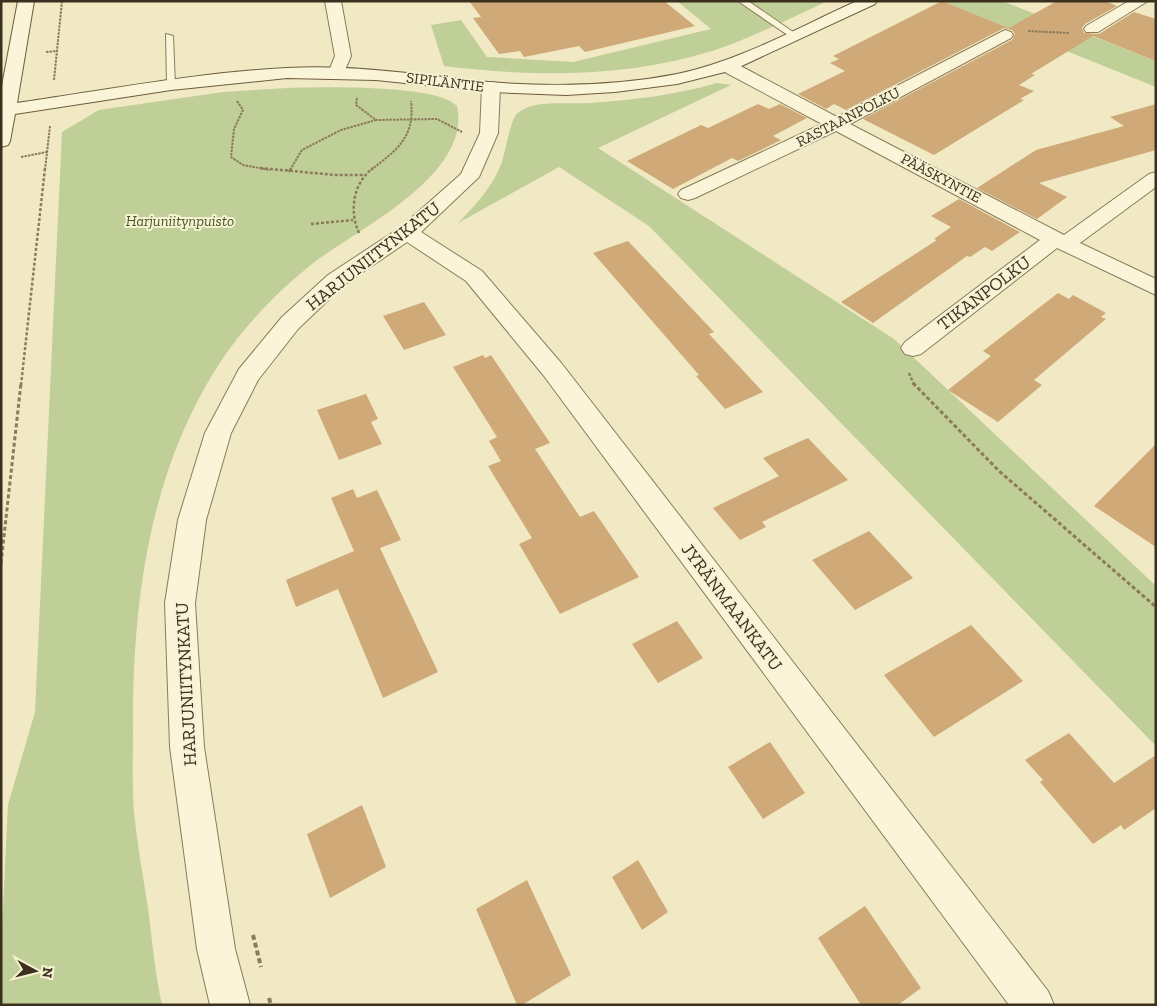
<svg xmlns="http://www.w3.org/2000/svg" width="1157" height="1006" viewBox="0 0 1157 1006" font-family="'Zilla Slab',serif">
	<style>
		.green { fill: #c0ce97 }
		.building { fill: #cfa978 }
		.lines { fill: none; stroke-linecap: round; stroke-linejoin: round }
		.lane-casing { stroke: #8b7b5a; stroke-width: 2 }
		.street-casing { stroke: #8b7b5a; stroke-width: 2 }
		.secondary-casing { stroke: #6d5c3d; stroke-width: 2 }
		.path-far3 { stroke: #8b7b5a; stroke-width: 2; stroke-dasharray: 2.5 1; stroke-linecap: butt }
		.path-far2 { stroke: #8b7b5a; stroke-width: 2.5; stroke-dasharray: 3 2; stroke-linecap: butt }
		.path-far1 { stroke: #8b7b5a; stroke-width: 3; stroke-dasharray: 4 2.5; stroke-linecap: butt }
		.path { stroke: #8b7b5a; stroke-width: 4; stroke-dasharray: 5 3; stroke-linecap: butt }
		.lane { fill: #faf5d8; fill-rule: evenodd }
		.street { fill: #faf5d8; fill-rule: evenodd }
		.secondary { fill: #faf5d8; fill-rule: evenodd }
		.labels { text-anchor: middle; stroke-width: 4; stroke-linejoin: round; paint-order: stroke }
		.far-street-label { font-size: 15px; fill: #3b301e; stroke: #f7f2d4 }
		.far-park-label { font-size: 15px; font-style: italic; fill: #435824; stroke: #f7f2d4 }
		.street-label { font-size: 18px; fill: #3b301e; stroke: #f7f2d4 }
	</style>
	<rect width="100%" height="100%" fill="#f0e9c4"/>
	<!-- green -->
	<g class="green">
		<path d="M677,1H828C790,18 752,38 712,51C625,78 534,77 444,66L431,25L461,20L487,57L573,62L711,29Z"/>
		<path d="M942,1H1002L1156,61V87Z"/>
		<path d="M717,83L731,85L598,148L894,339L1156,586V746L649,226L559,167L458,223C476,205 493,186 502,162C505,152 511,120 516,115C521,109 530,106 536,105C554,102 572,104 590,103C633,100 676,95 717,83Z"/>
		<path d="M288,88C320,87 436,84 457,106C472,176 357,229 312,264C278,291 245,325 221,361C148,472 132,605 133,735C133,760 132,787 134,812C137,844 143,876 148,908C152,940 155,973 162,1005H1V949L8,805L35,712L62,132L99,110L223,92Z"/>
	</g>
	<!-- building -->
	<g class="building">
		<path d="M469,1H664L695,26L585,52L579,46L524,57L520,51L499,54L473,18L481,17Z"/>
		<path d="M942,1L1009,28L1057,1H1105L1117,6L1085,24L1082,28L1084,33L1099,34L1134,12L1156,19V61L1093,36L1031,74L1035,75L1019,85L1034,91L1020,99L1024,100L934,155L863,119L1012,40L1015,34L1012,30L1004,28L846,110L834,104L826,109L798,94L845,71L830,63L839,59L833,56Z"/>
		<path d="M758,104L769,109L780,104L807,118L773,136L781,140L763,149L738,161L732,158L673,189L627,161L701,125L708,128Z"/>
		<path d="M1156,104V150L1039,183L1067,197L1037,219L977,188L1036,150L1124,126L1110,117Z"/>
		<path d="M959,199L1020,232L992,251L985,247L970,257L967,256L873,323L841,302L937,240L934,239L951,227L931,216Z"/>
		<path d="M628,241L714,332L709,334L763,392L725,409L696,376L699,375L593,253Z"/>
		<path d="M1058,293L1069,299L1073,295L1106,313L1101,317L1106,319L1034,380L1042,385L998,422L948,390L991,356L983,351Z"/>
		<path d="M424,302L446,335L404,350L383,316Z"/>
		<path d="M483,355L485,358L491,355L550,443L535,449L580,517L594,511L639,577L560,614L519,544L532,538L488,466L501,461L489,441L497,437L453,367Z"/>
		<path d="M366,394L378,419L371,422L382,444L339,460L317,410Z"/>
		<path d="M808,438L848,480L762,522L766,527L740,540L713,508L779,476L763,458Z"/>
		<path d="M1156,444V547L1094,506Z"/>
		<path d="M353,489L357,498L377,490L401,540L380,548L438,672L383,698L338,589L296,607L286,580L354,551L331,498Z"/>
		<path d="M869,531L913,578L855,610L812,560Z"/>
		<path d="M677,621L703,658L658,683L632,644Z"/>
		<path d="M971,625L1023,681L934,737L884,675Z"/>
		<path d="M1069,733L1114,783L1156,755V808L1124,830L1121,825L1093,844L1040,782L1043,780L1025,760Z"/>
		<path d="M770,742L805,793L763,819L728,767Z"/>
		<path d="M362,805L386,867L330,898L307,834Z"/>
		<path d="M638,860L668,912L642,930L612,877Z"/>
		<path d="M527,880L571,975L522,1005H517L476,909Z"/>
		<path d="M865,906L921,988L898,1005H861L818,938Z"/>
	</g>
	<g class="lines">
		<defs>
			<g id="lane">
				<path d="M738,1H748L799,36L792,38Z"/>
				<path d="M166,34L173,36L175,85L171,88L167,85Z"/>
			</g>
			<g id="street">
				<path d="M325,1H341L351,56L342,77H330L328,73L335,56Z"/>
				<path d="M1129,1H1148L1098,32H1086L1084,29L1086,26Z"/>
				<path d="M1005,30L1011,32L1013,35L1011,38L850,124L1064,235L1149,174L1156,172V187L1080,243L1156,279V295L1057,248L921,354L913,356L905,354L901,348L905,342L1040,240L836,131L695,198L688,200L681,198L678,194L681,190L822,124L721,70L719,66L721,62H733L837,117Z"/>
				<path d="M491,82L497,83L500,87L498,133L479,177L421,232L482,271L562,364L1048,991L1054,1005H1009L544,376L466,281L407,242L344,285L298,329L258,380L231,433L206,520L195,603L204,747L235,949L250,1005H210L197,949L170,747L165,603L178,520L205,433L239,369L282,317L328,275L401,227L461,174L480,133L482,87L485,83Z"/>
			</g>
			<path id="secondary" d="M18,1H34L17,103C106,90 196,73 286,68C353,64 421,75 488,82C550,87 616,86 677,74C740,61 799,27 857,1H877L875,4L733,70L677,84L615,92L566,95L491,92L376,80L287,78L171,90L15,114L10,141L8,145L1,147V91Z"/>
		</defs>
		<!-- lane casing -->
		<use href="#lane" class="lane-casing"/>
		<!-- street casing -->
		<use href="#street" class="street-casing"/>
		<!-- secondary casing -->
		<use href="#secondary" class="secondary-casing"/>
		<!-- path-far3 -->
		<g class="path-far3">
			<path d="M1028,31L1069,33"/>
			<path d="M46,52L57,51"/>
			<path d="M54,80L62,1"/>
			<path d="M357,98L356,105L376,120L437,119L462,132"/>
			<path d="M237,101L243,110L234,129L231,157L243,165L270,170"/>
			<path d="M21,157L47,152"/>
			<path d="M45,170L50,126"/>
			<path d="M290,170L302,150L341,130L376,120"/>
			<path d="M371,170C398,149 415,137 411,101"/>
		</g>
		<!-- path-far2 -->
		<g class="path-far2">
			<path d="M260,168L335,175H364"/>
			<path d="M289,172L291,168"/>
			<path d="M311,224L353,220"/>
			<path d="M359,233C349,211 353,183 373,168"/>
			<path d="M909,373L914,385"/>
			<path d="M21,385L45,168"/>
		</g>
		<!-- path-far1 -->
		<g class="path-far1">
			<path d="M913,383L999,471L1156,607"/>
			<path d="M1,563L21,383"/>
		</g>
		<!-- path -->
		<g class="path">
			<path d="M253,935L261,967"/>
			<path d="M269,998L271,1005"/>
		</g>
		<!-- lane -->
		<use href="#lane" class="lane"/>
		<!-- street -->
		<use href="#street" class="street"/>
		<!-- secondary -->
		<use href="#secondary" class="secondary"/>
	</g>
	<g class="labels">
		<!-- far-street labels -->
		<g class="far-street-label">
			<text transform="translate(445 82) rotate(7)" y="5">SIPILÄNTIE</text>
			<text transform="translate(848 117) rotate(-27)" y="5">RASTAANPOLKU</text>
			<text transform="translate(941 178) rotate(28)" y="5">PÄÄSKYNTIE</text>
		</g>
		<!-- far-park labels -->
		<g class="far-park-label">
			<text x="180" y="226">Harjuniitynpuisto</text>
		</g>
		<!-- street labels -->
		<g class="street-label">
			<text transform="translate(373 256) rotate(-38)" y="6">HARJUNIITYNKATU</text>
			<text transform="translate(984 293) rotate(-37)" y="6">TIKANPOLKU</text>
			<text transform="translate(732 607) rotate(53)" y="6">JYRÄNMAANKATU</text>
			<text transform="translate(186 684) rotate(-93)" y="6">HARJUNIITYNKATU</text>
		</g>
	</g>
	<!-- border -->
	<rect width="1157" height="1006" fill="none" stroke="#3b301e" stroke-width="5"/>
	<!-- north arrow -->
	<g transform="translate(35 971) rotate(97)" stroke="#f7f2d4" stroke-width="4" paint-order="stroke">
	<path d="M0-4L9 19L0 12L-9 19Z" fill="#3b301e"/>
	<text y="-8" font-size="14" font-weight="bold" text-anchor="middle" fill="#3b301e">N</text>
	</g>
</svg>
